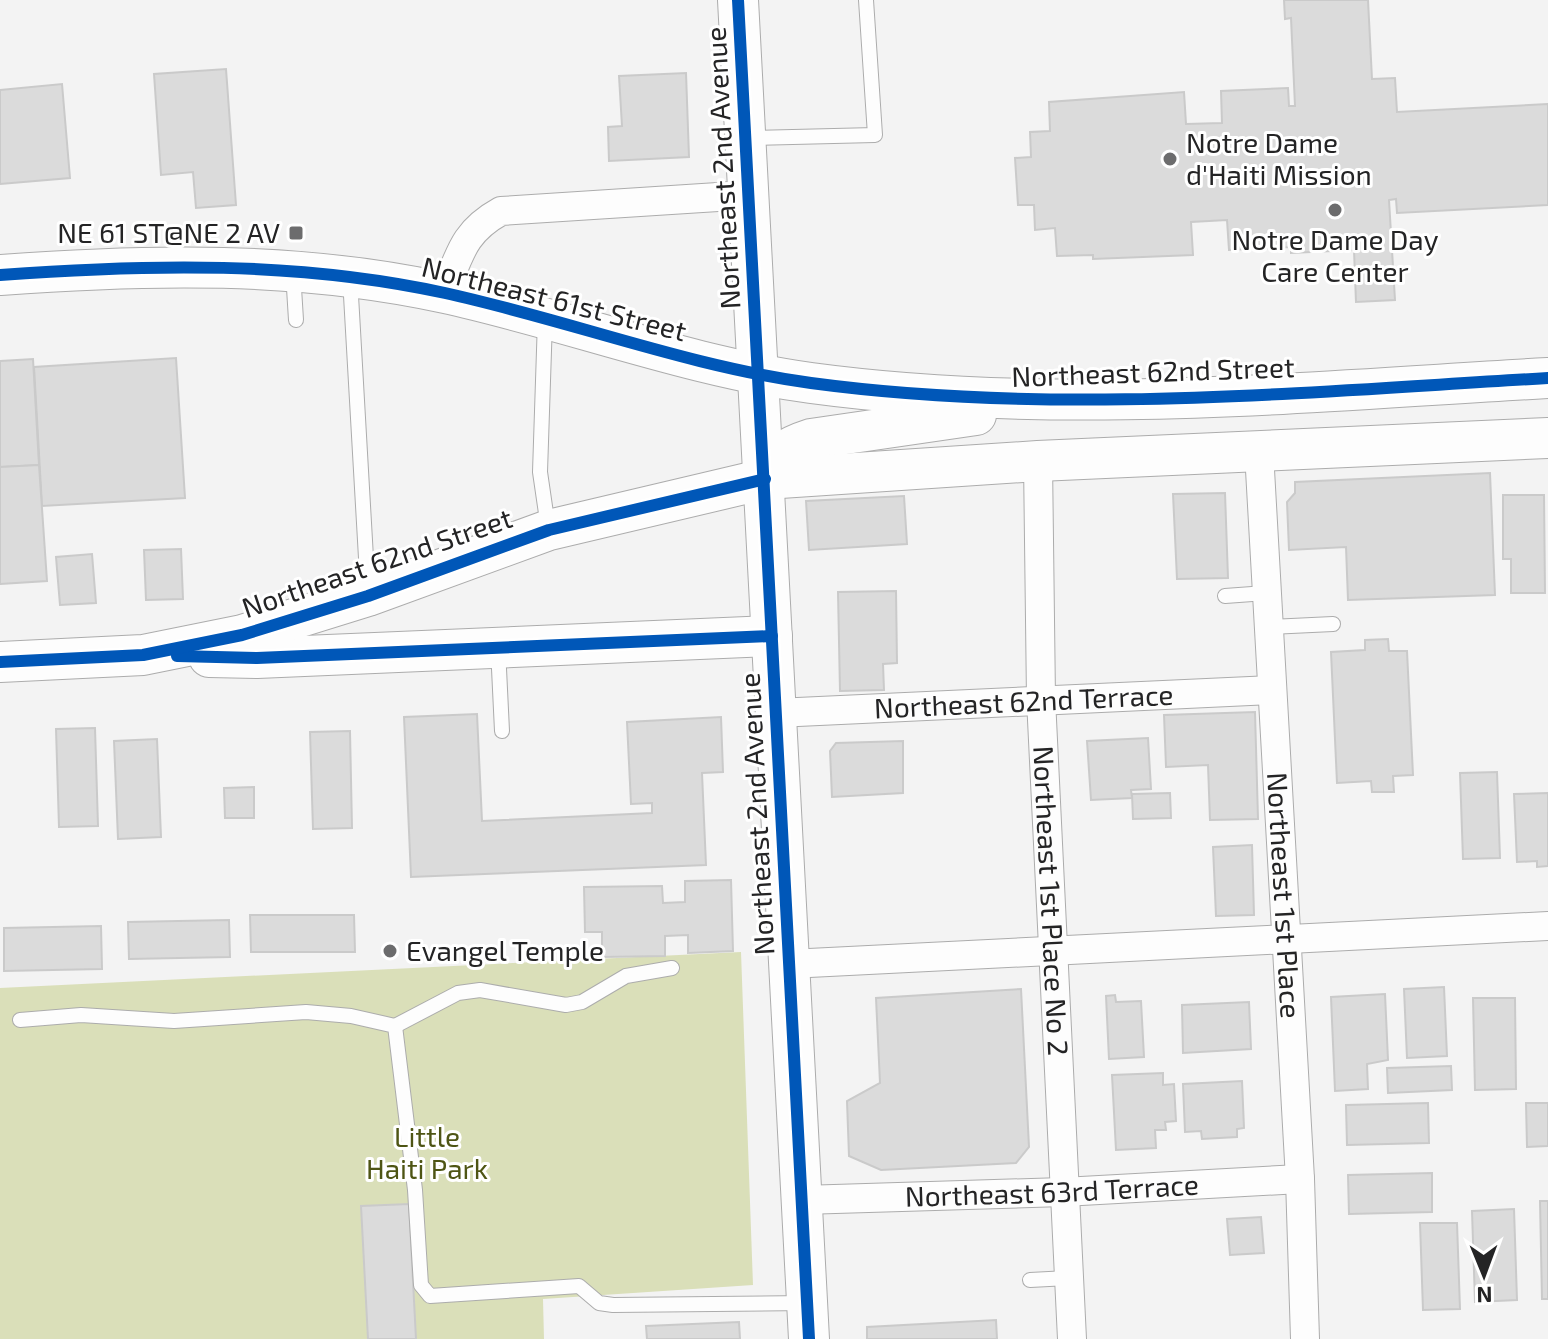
<svg xmlns="http://www.w3.org/2000/svg" width="1548" height="1339" viewBox="0 0 1548 1339" font-family="'Exo 2',sans-serif">
	<style>
		.green { fill: #dadfb9 }
		.building { fill: #dbdbdb; stroke: #cacaca; stroke-width: 2 }
		.lines { fill: none; stroke-linecap: round; stroke-linejoin: round }
		.service-casing { stroke: #acacac; stroke-width: 16 }
		.minor-casing { stroke: #acacac; stroke-width: 30 }
		.secondary-casing { stroke: #acacac; stroke-width: 42 }
		.service { stroke: #fdfdfd; stroke-width: 14 }
		.minor { stroke: #fdfdfd; stroke-width: 28 }
		.secondary { stroke: #fdfdfd; stroke-width: 40 }
		.cycleway-casing { stroke: #fff; stroke-width: 17 }
		.cycleway { stroke: #0057b8; stroke-width: 12 }
		.poi-dot { fill: #6c6c6d; stroke: #fff; stroke-width: 3 }
		.labels { text-anchor: middle; stroke-width: 6; stroke-linejoin: round; paint-order: stroke }
		.poi-label { font-size: 28px; fill: #242425; stroke: #fff; text-anchor: start }
		.street-label { font-size: 28px; fill: #242425; stroke: #fff }
		.park-label { font-size: 28px; fill: #4e5514; stroke: #fff }
	</style>
	<rect width="100%" height="100%" fill="#f3f3f3"/>
	<!-- green -->
	<path class="green" d="M741,952L753,1285L543,1299L544,1339H0V988Z"/>
	<!-- building -->
	<g class="building">
		<path d="M1284,0H1368L1372,79L1395,78L1397,112L1548,104V205L1397,213L1396,199L1389,200L1395,300L1356,302L1354,250L1291,253V247L1229,250L1227,220L1191,222L1193,255L1093,259V255L1057,256L1055,228L1035,230L1034,205H1018L1015,158L1031,157L1030,132L1050,131L1049,102L1184,92L1186,124L1222,123L1221,91L1288,88L1289,106H1295L1291,18L1285,19Z"/>
		<path d="M226,69L236,205L196,208L193,172L161,175L154,74Z"/>
		<path d="M686,73L689,157L609,161L608,127L622,126L619,76Z"/>
		<path d="M62,84L70,178L0,184V90Z"/>
		<path d="M176,358L185,498L42,506L34,367Z"/>
		<path d="M33,359L39,465L0,467V361Z"/>
		<path d="M39,465L47,581L0,584V467Z"/>
		<path d="M1490,473L1495,595L1348,600L1346,547L1289,550L1287,502L1295,493V482Z"/>
		<path d="M1225,493L1228,578L1177,579L1173,494Z"/>
		<path d="M1503,495H1544L1545,593H1511V559H1503Z"/>
		<path d="M904,496L907,544L809,550L806,501Z"/>
		<path d="M181,549L183,599L146,600L144,550Z"/>
		<path d="M92,554L96,603L60,605L56,557Z"/>
		<path d="M896,591L897,663L883,664L884,690L840,691L838,592Z"/>
		<path d="M1388,639L1389,651H1407L1413,775L1393,776L1394,792H1372L1371,781L1337,783L1331,652L1365,650V640Z"/>
		<path d="M1255,712L1258,819L1210,820L1208,765L1166,767L1164,715Z"/>
		<path d="M477,714L482,821L652,813V803L631,804L627,722L721,717L723,772L702,773L706,865L411,877L404,717Z"/>
		<path d="M95,728L98,826L59,827L56,729Z"/>
		<path d="M350,731L352,828L313,829L310,732Z"/>
		<path d="M1148,738L1151,789L1131,790L1132,798L1091,800L1087,741Z"/>
		<path d="M157,739L161,837L118,839L114,741Z"/>
		<path d="M903,741V793L832,797L830,751L836,743Z"/>
		<path d="M1497,772L1500,858L1463,859L1460,773Z"/>
		<path d="M254,787V818H225L224,788Z"/>
		<path d="M1170,793L1171,818L1133,819L1132,794Z"/>
		<path d="M1548,793V866L1537,867V861L1517,862L1514,794Z"/>
		<path d="M1252,845L1254,915L1216,916L1213,847Z"/>
		<path d="M731,880L733,951L688,953V935L665,936V956L602,957V932H585L584,887L662,886L663,903L685,902V881Z"/>
		<path d="M250,915H354L355,952H251Z"/>
		<path d="M229,920L230,957L129,959L128,922Z"/>
		<path d="M101,926L102,969L4,971V928Z"/>
		<path d="M1444,987L1447,1056L1407,1058L1404,989Z"/>
		<path d="M1021,989L1029,1147L1016,1163L881,1170L849,1156L847,1101L880,1083L876,998Z"/>
		<path d="M1385,994L1388,1060L1367,1064L1368,1089L1335,1091L1331,997Z"/>
		<path d="M1115,995L1116,1002L1141,1001L1144,1057L1109,1059L1106,996Z"/>
		<path d="M1473,998H1515L1516,1089L1475,1090Z"/>
		<path d="M1249,1002L1251,1049L1183,1053L1182,1005Z"/>
		<path d="M1451,1066L1452,1090L1388,1093L1387,1068Z"/>
		<path d="M1163,1073V1085L1174,1084L1176,1121L1165,1122L1166,1130H1155L1156,1148L1116,1150L1112,1075Z"/>
		<path d="M1242,1081L1244,1128L1237,1129V1137L1202,1139L1201,1131L1185,1132L1183,1084Z"/>
		<path d="M1428,1103L1429,1143L1347,1145L1346,1105Z"/>
		<path d="M1526,1103H1548V1146L1527,1147Z"/>
		<path d="M1432,1173V1212L1349,1214L1348,1175Z"/>
		<path d="M1540,1201H1548V1299H1542Z"/>
		<path d="M409,1204L416,1339H368L361,1206Z"/>
		<path d="M1514,1209L1517,1300L1475,1302L1472,1211Z"/>
		<path d="M1261,1217L1264,1253L1230,1255L1227,1219Z"/>
		<path d="M1420,1223H1457L1460,1309L1423,1310Z"/>
		<path d="M996,1320L997,1339H867V1327Z"/>
		<path d="M739,1322L740,1339H647L646,1326Z"/>
	</g>
	<g class="lines">
		<defs>
			<g id="service">
				<path d="M747,138L875,135L866,0"/>
				<path d="M293,272L296,320"/>
				<path d="M350,278L368,593"/>
				<path d="M545,320L540,472L548,527"/>
				<path d="M1225,596L1266,593"/>
				<path d="M1269,627L1333,624"/>
				<path d="M498,648L502,731"/>
				<path d="M20,1020L81,1015L174,1021L306,1012L351,1016L395,1026L415,1190L421,1285L430,1296L579,1286L599,1303L613,1305L807,1303"/>
				<path d="M395,1026L458,993L480,990L566,1005L582,1002L626,976L672,968"/>
				<path d="M1030,1280L1068,1278"/>
			</g>
			<g id="minor">
				<path d="M444,293C460,254 463,232 501,211L749,195"/>
				<path id="s1" d="M1259,452L1300,1179L1305,1339"/>
				<path id="s2" d="M1038,461L1041,699L1072,1339"/>
				<path id="s3" d="M776,713L1272,690"/>
				<path d="M789,964L1548,926"/>
				<path id="s4" d="M802,1200L1063,1192L1300,1179"/>
			</g>
			<g id="secondary">
				<path d="M738,0L809,1339"/>
				<path d="M0,275C149,264 298,261 445,293C568,320 687,366 811,383C1056,416 1303,392 1548,378"/>
				<path d="M765,479C775,454 786,447 811,439L976,415"/>
				<path d="M209,657L257,658L772,636"/>
				<path d="M0,662L143,655L242,635L368,596L549,530L765,479L1038,461L1548,438"/>
			</g>
		</defs>
		<!-- service casing -->
		<use href="#service" class="service-casing"/>
		<!-- minor casing -->
		<use href="#minor" class="minor-casing"/>
		<!-- secondary casing -->
		<use href="#secondary" class="secondary-casing"/>
		<!-- service -->
		<use href="#service" class="service"/>
		<!-- minor -->
		<use href="#minor" class="minor"/>
		<!-- secondary -->
		<use href="#secondary" class="secondary"/>
		<defs>
			<g id="cycleway">
				<path d="M738,0L809,1339"/>
				<path d="M0,275C149,264 298,261 445,293C568,320 687,366 811,383C1056,416 1303,392 1548,378"/>
				<path d="M177,656L257,658L772,636"/>
				<path d="M0,662L143,655L242,635L368,596L549,530L765,479"/>
			</g>
		</defs>
		<!-- cycleway casing -->
		<use href="#cycleway" class="cycleway-casing"/>
		<!-- cycleway -->
		<use href="#cycleway" class="cycleway"/>
	</g>
	<!-- markers -->
	<g class="poi-dot">
		<circle cx="1170" cy="159" r="8"/>
		<circle cx="1335" cy="210" r="8"/>
		<rect x="288" y="225" width="16" height="16" rx="4"/>
		<circle cx="390" cy="951" r="8"/>
	</g>
	<g class="labels">
		<!-- poi labels -->
		<g class="poi-label">
			<text x="1186" y="153">Notre Dame<tspan x="1186" dy="32">d'Haiti Mission</tspan></text>
			<text x="280" y="243" text-anchor="end">NE 61 ST@NE 2 AV</text>
			<text x="1335" y="250" text-anchor="middle">Notre Dame Day<tspan x="1335" dy="32">Care Center</tspan></text>
			<text x="406" y="961">Evangel Temple</text>
		</g>
		<!-- street labels -->
		<g class="street-label">
			<text transform="translate(723 168) rotate(-93)" y="10">Northeast 2nd Avenue</text>
			<text transform="translate(554 299) rotate(14)" y="10">Northeast 61st Street</text>
			<text transform="translate(1153 372) rotate(-2)" y="10">Northeast 62nd Street</text>
			<text transform="translate(377 563) rotate(-19)" y="10">Northeast 62nd Street</text>
			<text dy="10" stroke="none"><textPath href="#s3" startOffset="248">Northeast 62nd Terrace</textPath></text>
			<text transform="translate(757 814) rotate(-93)" y="10">Northeast 2nd Avenue</text>
			<text dy="10" stroke="none"><textPath href="#s1" startOffset="444">Northeast 1st Place</textPath></text>
			<text dy="10" stroke="none"><textPath href="#s2" startOffset="440">Northeast 1st Place No 2</textPath></text>
			<text dy="10" stroke="none"><textPath href="#s4" startOffset="250">Northeast 63rd Terrace</textPath></text>
		</g>
		<!-- park labels -->
		<g class="park-label">
			<text x="427" y="1147">Little<tspan x="427" dy="32">Haiti Park</tspan></text>
		</g>
	</g>
	<!-- north arrow -->
	<g transform="translate(1484 1275) rotate(179)" stroke="#ffffff" stroke-width="6" paint-order="stroke">
	<path d="M0-6L14 30L0 20L-14 30Z" fill="#242425"/>
	<text y="-12" font-size="22" font-weight="bold" text-anchor="middle" fill="#242425">N</text>
	</g>
</svg>
